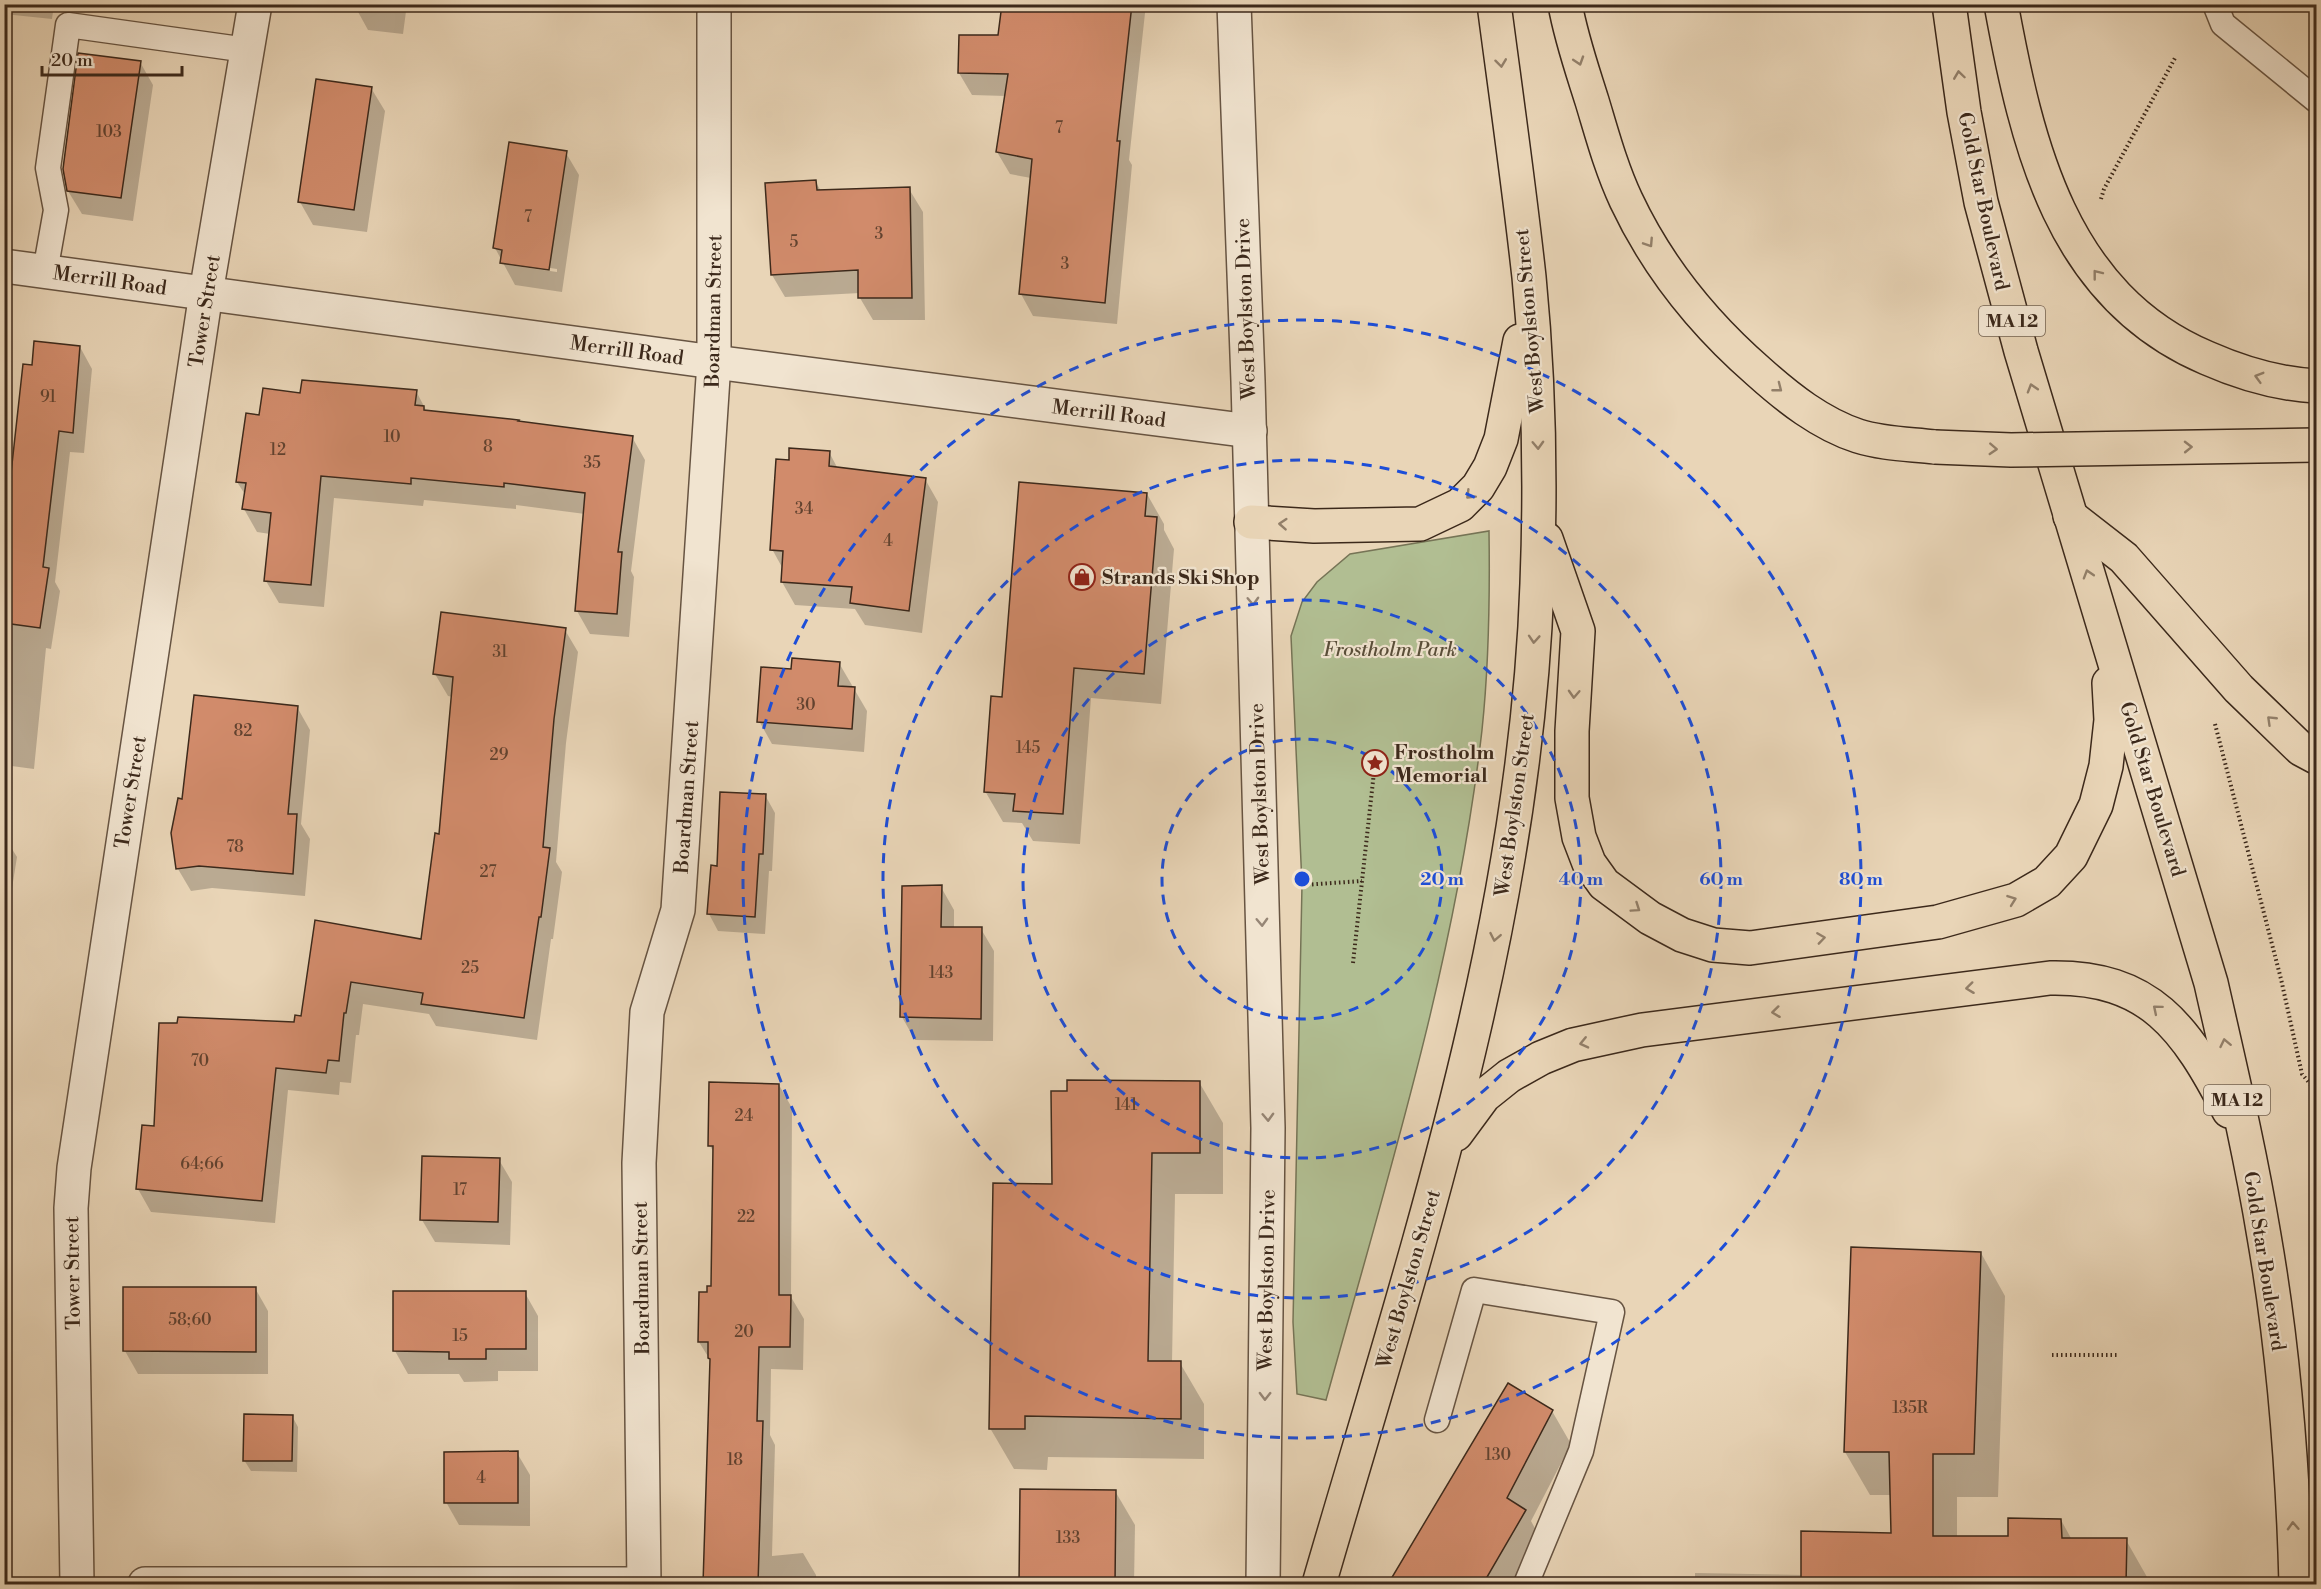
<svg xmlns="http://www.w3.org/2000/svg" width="2321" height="1589" viewBox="0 0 2321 1589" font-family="'Libre Bodoni',serif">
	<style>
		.green { fill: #b1be92; stroke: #767456; stroke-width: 1.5 }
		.shadow { fill: #0003; fill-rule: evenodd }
		.building { fill: #d18b6b; stroke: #3c291b; stroke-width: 1.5 }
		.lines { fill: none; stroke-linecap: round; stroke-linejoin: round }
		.lane-casing { stroke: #675442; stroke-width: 27 }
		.street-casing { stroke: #675442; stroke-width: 36 }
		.primary-casing { stroke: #3c291b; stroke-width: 36 }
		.highway-casing { stroke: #3c291b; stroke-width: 36 }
		.path { stroke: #3c291b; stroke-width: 4; stroke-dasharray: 1.5 3; stroke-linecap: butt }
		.lane { stroke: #f1e4d0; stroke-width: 24 }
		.street { stroke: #f1e4d0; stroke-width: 33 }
		.primary { stroke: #e9d5b7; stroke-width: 33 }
		.highway { stroke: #e9d5b7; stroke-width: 33 }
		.highway-bridge-casing { stroke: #3c291b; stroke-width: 36; stroke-linecap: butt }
		.highway-bridge { stroke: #e9d5b7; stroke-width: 33 }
		.oneway { stroke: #927f69 }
		.oneway2 { stroke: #968676 }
		.ring { fill: none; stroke: #1d4ed8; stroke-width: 3; stroke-dasharray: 10 8 }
		.labels { text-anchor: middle; stroke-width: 4.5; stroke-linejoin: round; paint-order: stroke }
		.number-label { font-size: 16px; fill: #61422f }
		.shield { fill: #f1e4d0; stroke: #726151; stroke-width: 1.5 }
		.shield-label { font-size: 18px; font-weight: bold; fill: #3c291b }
		.street-label { font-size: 20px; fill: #3c291b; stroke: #f1e4d0 }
		.poi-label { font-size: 20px; font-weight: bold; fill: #3c291b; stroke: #f1e4d0; text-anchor: start }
		.park-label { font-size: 20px; font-style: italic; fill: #594e39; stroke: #f1e4d0 }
		.centre { fill: #1d4ed8; stroke: #f1e4d0; stroke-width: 3 }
		.ring-label { font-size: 18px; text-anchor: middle; font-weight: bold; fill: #1d4ed8; stroke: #f1e4d0; stroke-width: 4.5; stroke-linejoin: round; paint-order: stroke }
	</style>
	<rect width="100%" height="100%" fill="#e9d5b7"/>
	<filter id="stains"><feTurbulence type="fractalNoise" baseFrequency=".00333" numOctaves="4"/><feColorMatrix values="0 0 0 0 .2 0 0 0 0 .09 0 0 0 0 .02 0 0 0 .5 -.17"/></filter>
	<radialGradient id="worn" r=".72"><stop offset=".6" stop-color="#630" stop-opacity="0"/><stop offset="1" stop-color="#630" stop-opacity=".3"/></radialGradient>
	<!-- green -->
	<path class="green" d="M1489,531C1490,598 1489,664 1482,730C1456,959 1387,1179 1326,1400L1297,1394L1293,1322L1302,885L1291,636L1302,602L1317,582L1350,554Z"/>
	<!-- shadow -->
	<g class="shadow">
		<path d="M4,4H54L52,19L4,14Z"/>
		<path d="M345,4H407L403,34L368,30L357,10L348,9Z"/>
		<path d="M787,4H834L833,9Z"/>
		<path d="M1004,4H1146L1129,160L1132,165L1117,324L1033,316L1021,294L1031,178L1010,174L997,152L1006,96L972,95L959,73L960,36L1000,37Z"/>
		<path d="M140,62L153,85L133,221L82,214L68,191Z"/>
		<path d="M371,88L385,111L367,232L313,225L300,202Z"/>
		<path d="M566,153L579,175L562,292L515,285L495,248ZM508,262L557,269V272L508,265Z"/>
		<path d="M815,181L821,191L909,189L923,212L925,320H873L860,298V293L785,297L772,275Z"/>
		<path d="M80,347L92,369L84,453L70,452L55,582L60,591L51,649L46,648L34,769L4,765V550L34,367Z"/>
		<path d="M416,391L427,412L632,437L645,460L631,571L634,577L629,637L590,634L577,611L585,514L516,505V509L424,500L423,506L334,498L324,607L279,603L266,581L270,534L257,532L244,509L246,496L237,482L260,417L301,395Z"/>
		<path d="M829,452L838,469L925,479L938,502L922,633L865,625L855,609L795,605L782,582L783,569L772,549L790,462Z"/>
		<path d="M1147,494L1164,524V530L1174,549L1161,704L1091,698L1080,844L1033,841L1022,823L1003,822L985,791Z"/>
		<path d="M565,630L578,652L566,743L556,862L562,872L553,939H551L537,1040L436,1026L429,1014L363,1004L359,1035H356L351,1083L340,1082L339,1095L288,1090L275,1223L151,1212L138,1189L155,1128L303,1018L317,922L422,941L440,835L453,697L448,696L435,674Z"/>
		<path d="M839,663L867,711L864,752L772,744L759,721L792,670Z"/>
		<path d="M297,707L310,730L301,824L310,839L305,896L212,888L191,891L178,869L183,800Z"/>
		<path d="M765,795L775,813L772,871H769L765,934L718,931L709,914L718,867Z"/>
		<path d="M4,836L17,857L5,932H4Z"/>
		<path d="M941,887L954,910V928L981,929L994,951L993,1041L915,1040L902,1017Z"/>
		<path d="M1199,1082L1223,1123V1194H1175L1172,1363H1180L1204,1404V1459L1048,1457L1047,1470L1014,1469L990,1428L1053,1185Z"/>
		<path d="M779,1085L792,1108L791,1297L804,1319L803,1370L771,1369L770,1435L775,1445L772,1556L803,1553L816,1575L817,1584H706L712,1363L699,1342L709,1294L712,1288L715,1154L710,1146Z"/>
		<path d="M499,1160L512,1182L510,1245L435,1242L422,1220Z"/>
		<path d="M1981,1253L2005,1296L1998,1497H1957V1537L2010,1538L2061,1520L2072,1540H2126L2151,1584H1695V1573L1803,1575L1892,1534V1495H1870L1845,1452Z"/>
		<path d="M255,1288L268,1311V1374H138L125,1351Z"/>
		<path d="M525,1293L538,1316V1371H498V1381L464,1382L459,1374H408L395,1351Z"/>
		<path d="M1509,1385L1552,1411L1571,1444L1531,1521L1544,1545L1521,1584H1389Z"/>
		<path d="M292,1416L298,1427L297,1472L251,1471L244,1460Z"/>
		<path d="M517,1453L530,1475V1526L459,1525L446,1502Z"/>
		<path d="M1022,1490L1115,1491L1135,1525L1134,1584H1021Z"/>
	</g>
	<!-- building -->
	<g class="building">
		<path d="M1002,4H1132L1117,141H1120L1105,303L1019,294L1032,159L996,152L1008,74L958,73L959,35H998Z"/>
		<path d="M78,53L141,61L121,198L67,191L63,169Z"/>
		<path d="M316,79L372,87L354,210L298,202Z"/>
		<path d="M509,142L567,151L549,270L500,263L502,250L493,248Z"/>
		<path d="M816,180L817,190L910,187L912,298H858V270L771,275L765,183Z"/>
		<path d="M34,341L80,346L73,433L59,431L43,567L49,568L40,628L4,623V537L23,364L32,365Z"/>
		<path d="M302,380L417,390L415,405L424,406V410L519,420L518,421L633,436L618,552H622L617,614L575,611L585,493L504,483V487L411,478V484L321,476L311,585L264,581L271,513L242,509L246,483L236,482L246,413L259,415L263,388L300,393Z"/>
		<path d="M789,448L830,451L829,466L926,478L909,611L850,603L852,587L781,582L783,551L770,550L776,459L789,460Z"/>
		<path d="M1019,482L1147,493L1145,516L1157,517L1144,674L1074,668L1063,814L1013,811L1015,794L984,792L991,696L1002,697Z"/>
		<path d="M441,612L566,628L554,719L543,847L550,848L541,917H539L524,1018L421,1004L423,993L351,982L346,1013H344L339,1061L328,1060L326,1073L276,1068L262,1201L136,1189L142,1125L154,1126L159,1023H177L178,1017L294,1022L295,1015L301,1016L315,920L421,939L435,833L439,834L453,677L433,674Z"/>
		<path d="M792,658L840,662L838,686L855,687L852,729L757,722L761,667L791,669Z"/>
		<path d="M194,695L298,706L288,814H297L293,874L199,866L176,869L171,833L178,798L182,799Z"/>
		<path d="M720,792L766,794L763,854H759L755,917L707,914L711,865L717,866Z"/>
		<path d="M942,885L941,927H982L981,1019L900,1017L902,886Z"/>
		<path d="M1067,1080L1200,1081V1153H1152L1148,1361H1181V1419L1025,1416V1429H989L993,1183L1052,1184L1051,1091H1067Z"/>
		<path d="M709,1082L779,1084V1295H791L790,1347H759L757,1421H763L758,1584H703L710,1359L708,1358V1342H698L699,1292H707V1286H711L713,1146H708Z"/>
		<path d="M422,1156L500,1158L498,1222L420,1220Z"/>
		<path d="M1851,1247L1981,1252L1974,1454H1933V1536H2008V1518L2061,1519L2062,1538H2127L2126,1584H1801V1531L1891,1533L1889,1452H1844Z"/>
		<path d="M123,1287H256V1352L123,1351Z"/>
		<path d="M393,1291H526V1349H486V1359H449V1352L393,1351Z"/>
		<path d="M1508,1383L1553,1410L1507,1498L1526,1510L1483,1584H1388Z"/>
		<path d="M244,1414L293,1415L292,1461H243Z"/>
		<path d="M518,1451V1503H444V1452Z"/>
		<path d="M1020,1489L1116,1490L1115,1584H1019Z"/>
	</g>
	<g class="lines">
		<defs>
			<g id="lane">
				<path d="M2215,4L2223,24L2316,100"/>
				<path d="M45,272L56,210L48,168L68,25L247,50"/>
				<path d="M1437,1420L1474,1290L1612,1312L1581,1451L1526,1584"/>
			</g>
			<g id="street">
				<path d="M1234,4L1248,381L1268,1128L1263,1584"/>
				<path d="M4,266L714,362L1250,431"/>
				<path d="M77,1584L71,1208L74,1168L206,293L255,4"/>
				<path d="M145,1584H643"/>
				<path d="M644,1584L639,1163L647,1012L678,910L714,362V4"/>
			</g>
			<g id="primary">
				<path d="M1949,4L1964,112L1981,202L2021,351L2211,983C2230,1067 2250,1151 2264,1236C2284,1351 2293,1469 2296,1584"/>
				<path d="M2070,516L2124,558L2239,689L2301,749L2316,757"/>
				<path d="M1251,522L1314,526L1420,524L1460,505L1478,487L1490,467L1501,439L1520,341"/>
				<path d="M1546,539L1578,631L1572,731V798L1579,837L1589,863L1604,884L1650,918L1682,935L1713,945L1750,948L1938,922L2016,900L2047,882L2071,856L2096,805L2106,766L2111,720L2109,683"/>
				<path d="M1456,1134L1484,1096L1509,1076L1541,1058L1573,1045L1642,1030L2050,978C2150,976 2186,1028 2229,1111"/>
				<path d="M1319,1584C1414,1257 1525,929 1537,584C1541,482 1539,379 1529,277C1519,186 1506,95 1494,4"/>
			</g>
			<g id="highway">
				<path d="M1565,4C1571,38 1582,69 1592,101C1602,134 1611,168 1626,200C1657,266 1705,325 1759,372C1788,398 1821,424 1858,436C1883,444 1910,444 1935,447"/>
				<path d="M2001,4C2027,145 2061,296 2207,358C2241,373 2278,384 2316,386"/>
			</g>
		</defs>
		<!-- lane casing -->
		<use href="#lane" class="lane-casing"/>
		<!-- street casing -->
		<use href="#street" class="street-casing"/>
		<!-- primary casing -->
		<use href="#primary" class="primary-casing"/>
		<!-- highway casing -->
		<use href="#highway" class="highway-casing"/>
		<!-- path -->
		<g class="path">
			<path d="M2101,199L2104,189L2175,58"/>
			<path d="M2215,724L2281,979L2302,1074L2316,1091"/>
			<path d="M1303,885L1362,881"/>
			<path d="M1353,963L1375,763"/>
			<path d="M2052,1355H2117"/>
		</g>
		<!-- lane -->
		<use href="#lane" class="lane"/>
		<!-- street -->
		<use href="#street" class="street"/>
		<!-- primary -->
		<use href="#primary" class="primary"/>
		<!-- highway -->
		<use href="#highway" class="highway"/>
		<defs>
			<path id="highway-bridge" d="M1935,447L2011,450L2316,445"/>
		</defs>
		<!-- highway-bridge casing -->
		<use href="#highway-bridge" class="highway-bridge-casing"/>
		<!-- highway-bridge -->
		<use href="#highway-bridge" class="highway-bridge"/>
	</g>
	<!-- one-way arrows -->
	<defs><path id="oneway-chevron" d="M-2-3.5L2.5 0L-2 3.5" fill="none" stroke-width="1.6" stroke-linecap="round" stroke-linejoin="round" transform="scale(1.5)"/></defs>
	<g class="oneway">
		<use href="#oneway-chevron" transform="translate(1579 61) rotate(72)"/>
		<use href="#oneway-chevron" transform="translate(1501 63) rotate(83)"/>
		<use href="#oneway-chevron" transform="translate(1959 75) rotate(-98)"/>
		<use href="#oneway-chevron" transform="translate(1649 243) rotate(57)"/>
		<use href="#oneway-chevron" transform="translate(2097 274) rotate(-128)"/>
		<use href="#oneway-chevron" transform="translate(2259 377) rotate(-164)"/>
		<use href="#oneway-chevron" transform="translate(1778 388) rotate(38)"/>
		<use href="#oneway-chevron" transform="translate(2032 388) rotate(-107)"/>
		<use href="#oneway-chevron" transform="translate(1538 445) rotate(88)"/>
		<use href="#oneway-chevron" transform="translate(2188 447) rotate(-1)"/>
		<use href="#oneway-chevron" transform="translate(1993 449) rotate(3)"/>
		<use href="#oneway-chevron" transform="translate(1470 495) rotate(135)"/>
		<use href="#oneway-chevron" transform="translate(1283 524) rotate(-176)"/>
		<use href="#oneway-chevron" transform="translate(2088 574) rotate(-107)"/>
		<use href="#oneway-chevron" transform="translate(1534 639) rotate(94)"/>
		<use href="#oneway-chevron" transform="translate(1574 694) rotate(93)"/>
		<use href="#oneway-chevron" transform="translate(2271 720) rotate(-136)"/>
		<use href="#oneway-chevron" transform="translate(2012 900) rotate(-20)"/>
		<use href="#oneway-chevron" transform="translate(1636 908) rotate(34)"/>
		<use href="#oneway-chevron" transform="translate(1495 937) rotate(101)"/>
		<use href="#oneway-chevron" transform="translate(1821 938) rotate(-8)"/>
		<use href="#oneway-chevron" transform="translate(1970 988) rotate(173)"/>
		<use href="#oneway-chevron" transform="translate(2157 1009) rotate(-140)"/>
		<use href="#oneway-chevron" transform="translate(1776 1012) rotate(173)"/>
		<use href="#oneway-chevron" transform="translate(1584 1043) rotate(167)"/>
		<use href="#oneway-chevron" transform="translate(2225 1043) rotate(-102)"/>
		<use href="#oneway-chevron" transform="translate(2293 1526) rotate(-93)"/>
	</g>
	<g class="oneway2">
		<use href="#oneway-chevron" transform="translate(1253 601) rotate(88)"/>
		<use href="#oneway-chevron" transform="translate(1262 922) rotate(88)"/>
		<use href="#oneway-chevron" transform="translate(1268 1117) rotate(88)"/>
		<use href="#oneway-chevron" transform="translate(1265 1396) rotate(91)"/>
	</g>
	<!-- distance rings -->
	<g class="ring">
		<circle cx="1302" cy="879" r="140"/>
		<circle cx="1302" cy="879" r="279"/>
		<circle cx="1302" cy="879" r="419"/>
		<circle cx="1302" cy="879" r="559"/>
	</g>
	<!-- icons -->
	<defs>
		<symbol id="shop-ring" viewBox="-11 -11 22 22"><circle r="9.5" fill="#f1e4d0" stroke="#8f2418" stroke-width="1.5"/><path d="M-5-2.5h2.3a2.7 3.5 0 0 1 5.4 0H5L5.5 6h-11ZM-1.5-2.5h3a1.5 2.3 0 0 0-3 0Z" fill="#8f2418"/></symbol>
		<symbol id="sight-ring" viewBox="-11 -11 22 22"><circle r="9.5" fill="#f1e4d0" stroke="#8f2418" stroke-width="1.5"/><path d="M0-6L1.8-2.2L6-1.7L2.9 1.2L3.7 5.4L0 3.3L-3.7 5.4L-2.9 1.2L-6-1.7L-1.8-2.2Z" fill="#8f2418"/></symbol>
	</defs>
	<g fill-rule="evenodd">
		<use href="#shop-ring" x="1067" y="562" width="30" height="30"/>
		<use href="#sight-ring" x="1360" y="748" width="30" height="30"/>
	</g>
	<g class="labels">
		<!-- number labels -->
		<g class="number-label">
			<text x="1059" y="133">7</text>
			<text x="109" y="137">103</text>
			<text x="528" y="222">7</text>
			<text x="879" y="239">3</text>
			<text x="794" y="247">5</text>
			<text x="1065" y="269">3</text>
			<text x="48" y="402">91</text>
			<text x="392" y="442">10</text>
			<text x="488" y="452">8</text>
			<text x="278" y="455">12</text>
			<text x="592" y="468">35</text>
			<text x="804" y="514">34</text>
			<text x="888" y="546">4</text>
			<text x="500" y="657">31</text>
			<text x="806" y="710">30</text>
			<text x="243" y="736">82</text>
			<text x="1028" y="753">145</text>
			<text x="499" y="760">29</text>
			<text x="235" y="852">78</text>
			<text x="488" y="877">27</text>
			<text x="470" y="973">25</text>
			<text x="941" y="978">143</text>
			<text x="200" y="1066">70</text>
			<text x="1126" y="1110">141</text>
			<text x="744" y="1121">24</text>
			<text x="202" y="1169">64;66</text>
			<text x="460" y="1195">17</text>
			<text x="746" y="1222">22</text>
			<text x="190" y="1325">58;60</text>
			<text x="744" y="1337">20</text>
			<text x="460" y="1341">15</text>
			<text x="1910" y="1413">135R</text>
			<text x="1498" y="1460">130</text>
			<text x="735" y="1465">18</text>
			<text x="481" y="1483">4</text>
			<text x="1068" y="1543">133</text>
		</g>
		<!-- shield labels -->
		<g class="shield">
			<rect x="1979" y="306" width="66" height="30" rx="4.5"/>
			<rect x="2204" y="1085" width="66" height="30" rx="4.5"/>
		</g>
		<g class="shield-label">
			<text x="2012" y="327">MA 12</text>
			<text x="2237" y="1106">MA 12</text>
		</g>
		<!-- street labels -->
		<g class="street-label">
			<text transform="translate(1984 201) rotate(78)" y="7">Gold Star Boulevard</text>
			<text transform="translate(110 280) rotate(8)" y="7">Merrill Road</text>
			<text transform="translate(1245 309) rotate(-92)" y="7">West Boylston Drive</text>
			<text transform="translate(204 311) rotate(-81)" y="7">Tower Street</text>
			<text transform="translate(713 311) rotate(-89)" y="7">Boardman Street</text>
			<text transform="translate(1529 321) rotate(-95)" y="7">West Boylston Street</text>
			<text transform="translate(627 350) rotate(8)" y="7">Merrill Road</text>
			<text transform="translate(1109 413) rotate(7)" y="7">Merrill Road</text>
			<text transform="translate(2153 789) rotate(73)" y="7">Gold Star Boulevard</text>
			<text transform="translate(130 792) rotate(-81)" y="7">Tower Street</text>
			<text transform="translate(1259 794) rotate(-92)" y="7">West Boylston Drive</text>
			<text transform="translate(686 797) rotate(-86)" y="7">Boardman Street</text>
			<text transform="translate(1514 805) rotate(-82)" y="7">West Boylston Street</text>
			<text transform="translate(2265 1261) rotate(81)" y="7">Gold Star Boulevard</text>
			<text transform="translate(72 1273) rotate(-91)" y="7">Tower Street</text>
			<text transform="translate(641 1278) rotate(-91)" y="7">Boardman Street</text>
			<text transform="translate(1408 1279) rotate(-74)" y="7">West Boylston Street</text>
			<text transform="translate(1266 1280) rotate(-89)" y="7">West Boylston Drive</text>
		</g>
		<!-- poi labels -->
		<g class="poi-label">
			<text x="1102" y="584">Strands Ski Shop</text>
			<text x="1394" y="759">Frostholm<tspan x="1394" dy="23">Memorial</tspan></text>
		</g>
		<!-- park labels -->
		<g class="park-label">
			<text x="1390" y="656">Frostholm Park</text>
		</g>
	</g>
	<circle cx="1302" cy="879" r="9" class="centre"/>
	<g class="ring-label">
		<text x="1442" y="885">20 m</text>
		<text x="1581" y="885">40 m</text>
		<text x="1721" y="885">60 m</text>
		<text x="1861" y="885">80 m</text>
	</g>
	<!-- margin -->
	<rect width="2321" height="1589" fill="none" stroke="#e9d5b7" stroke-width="24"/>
	<rect x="6" y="6" width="2309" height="1577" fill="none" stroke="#3c291b" stroke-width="3"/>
	<rect x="12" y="12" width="2297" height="1565" fill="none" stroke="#3c291b" stroke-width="1.5"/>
	<!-- scale -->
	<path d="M42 66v9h140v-9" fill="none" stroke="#3c291b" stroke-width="3"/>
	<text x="51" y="66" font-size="18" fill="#3c291b" stroke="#f1e4d0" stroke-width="4.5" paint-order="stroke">20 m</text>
	<rect width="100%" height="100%" filter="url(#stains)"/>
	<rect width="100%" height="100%" fill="url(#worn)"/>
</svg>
